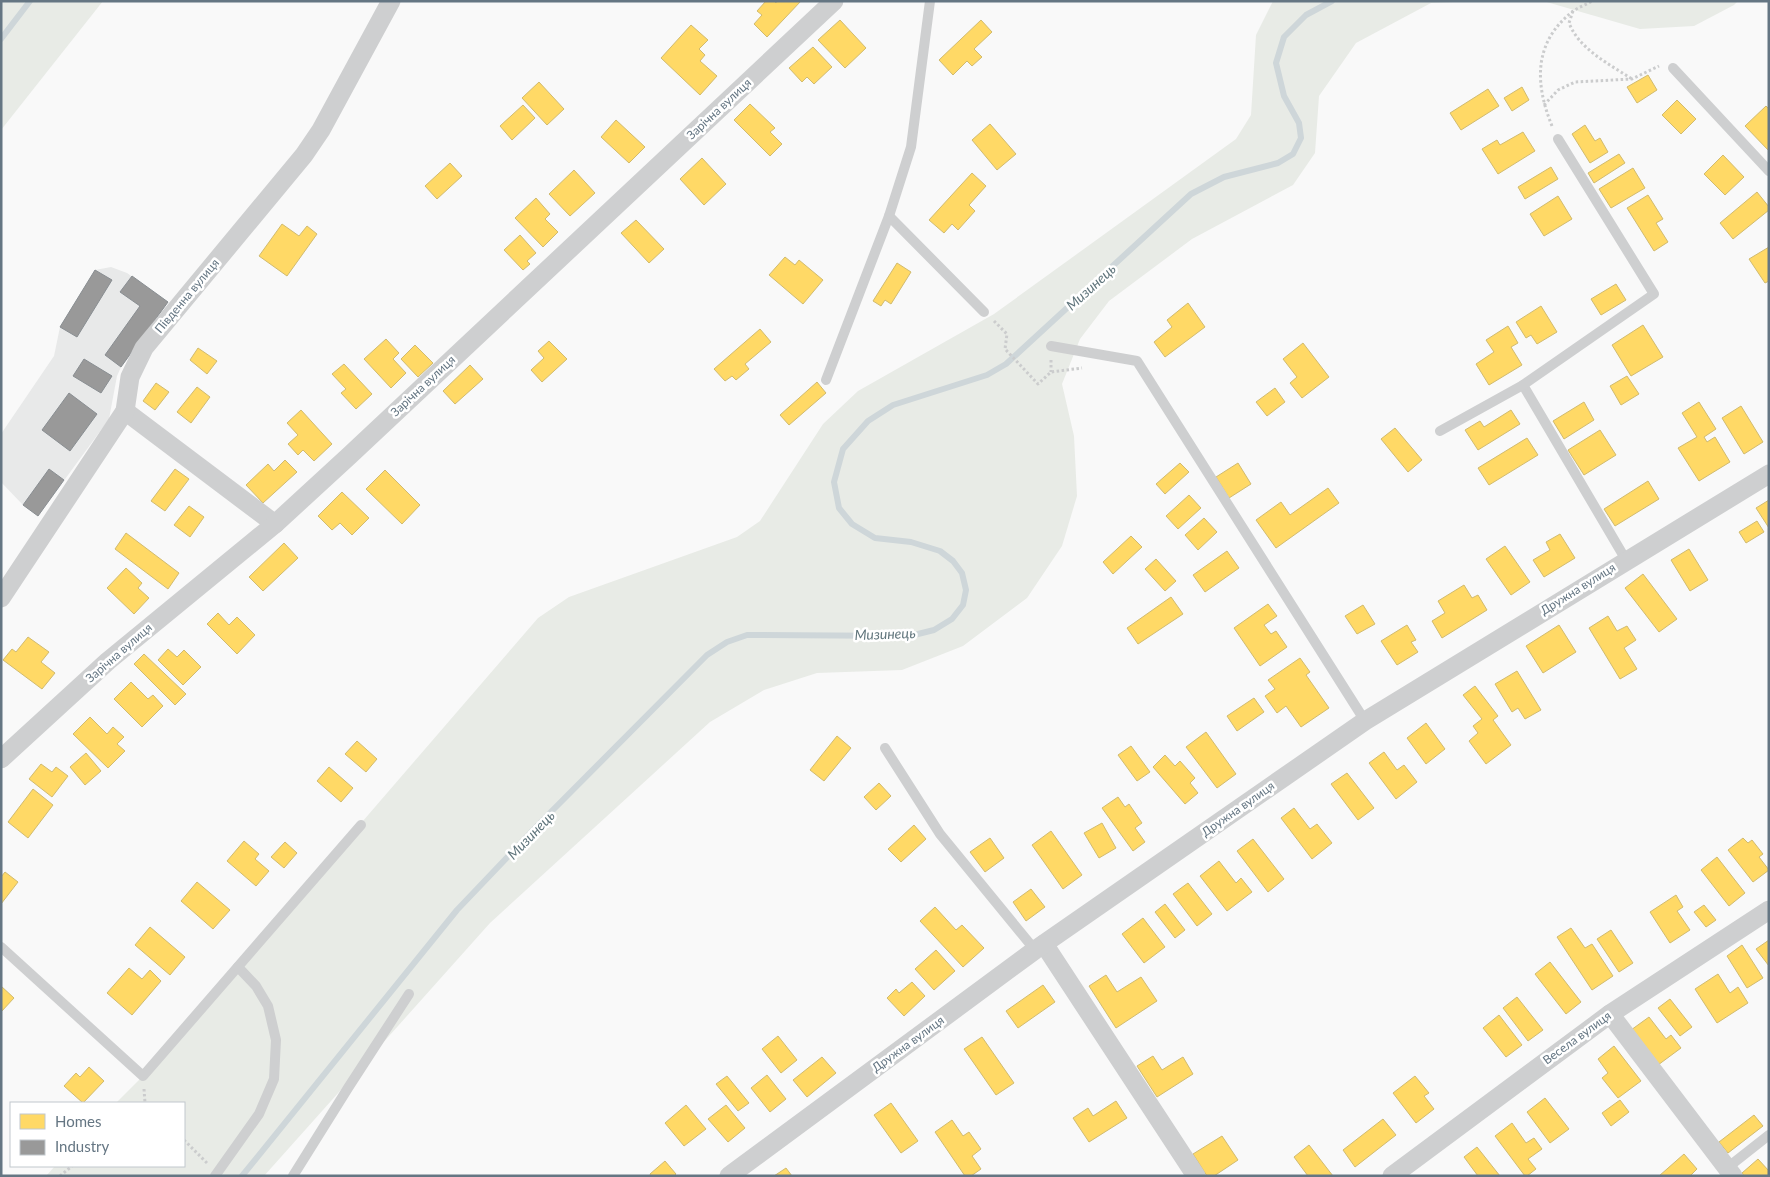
<svg xmlns="http://www.w3.org/2000/svg" width="1770" height="1177" viewBox="0 0 1770 1177" font-family="Lato,sans-serif">
	<style>
		.built { fill: #e8e9e9 }
		.green { fill: #e8ebe6 }
		.homes { fill: #ffd966; stroke: #d1bb6f }
		.industry { fill: #999; stroke: #898e92 }
		.lines { fill: none; stroke-linecap: round; stroke-linejoin: round }
		.stream { stroke: #ced6d9; stroke-width: 6 }
		.path { stroke: #cbcccd; stroke-width: 3; stroke-dasharray: 2.5 2.5; stroke-linecap: butt }
		.service { stroke: #cecfd0; stroke-width: 10 }
		.minor { stroke: #cecfd0; stroke-width: 19 }
		.labels { text-anchor: middle; stroke-width: 5; stroke-linejoin: round; paint-order: stroke }
		.street-label { font-size: 12px; fill: #657683; stroke: #fff }
		.water-label { font-size: 14px; font-style: italic; fill: #60757c; stroke: #fff }
	</style>
	<rect width="100%" height="100%" fill="#f9f9f9"/>
	<!-- built -->
	<path class="built" d="M111,267L127,273L168,302L121,367L117,376L109,419L38,516L23,505L1,482V434L54,356L60,327L95,270Z"/>
	<!-- green -->
	<g class="green">
		<path d="M1,1H103L1,130Z"/>
		<path d="M1273,1H1477L1431,3L1356,43L1319,96L1315,153L1293,185L1192,239L1109,301L1080,339L1062,384L1074,436L1077,496L1062,546L1027,598L963,646L902,670L817,673L764,690L710,722L490,923L264,1176H46L55,1166H184V1103H116L143,1076L538,618L569,597L737,537L760,521L823,424L858,391L994,314L1236,139L1251,115L1256,35Z"/>
		<path d="M1543,1H1738L1734,5L1694,26L1640,29Z"/>
	</g>
	<!-- homes -->
	<g class="homes">
		<path d="M766,1H774L776,3L777,1H801L767,37L754,24L762,15L757,11Z"/>
		<path d="M840,20L866,48L845,68L818,40Z"/>
		<path d="M981,20L992,32L974,49L982,57L972,66L967,61L953,75L939,60Z"/>
		<path d="M691,25L708,40L699,49L705,55L700,61L717,76L700,95L661,58Z"/>
		<path d="M813,47L832,67L814,84L807,77L802,82L789,68Z"/>
		<path d="M1648,75L1657,90L1637,103L1627,87Z"/>
		<path d="M539,82L564,109L547,125L522,98Z"/>
		<path d="M1522,87L1529,100L1512,111L1504,98Z"/>
		<path d="M1488,89L1499,106L1461,130L1450,113Z"/>
		<path d="M1677,100L1696,119L1681,134L1662,115Z"/>
		<path d="M750,104L775,128L770,132L782,144L770,156L734,120Z"/>
		<path d="M523,105L535,118L512,140L500,126Z"/>
		<path d="M1766,106L1769,109V151L1745,126Z"/>
		<path d="M616,120L645,147L629,163L601,137Z"/>
		<path d="M990,124L1016,154L997,170L972,140Z"/>
		<path d="M1585,125L1595,141L1600,138L1608,152L1590,163L1572,134Z"/>
		<path d="M1523,132L1535,151L1498,174L1482,149L1497,140L1500,145Z"/>
		<path d="M1619,154L1625,163L1594,183L1588,173Z"/>
		<path d="M1723,155L1744,177L1725,195L1704,174Z"/>
		<path d="M702,158L726,184L704,205L680,179Z"/>
		<path d="M450,163L462,176L437,199L425,186Z"/>
		<path d="M1551,167L1558,179L1525,199L1518,187Z"/>
		<path d="M1633,168L1645,188L1611,208L1599,189Z"/>
		<path d="M574,170L595,193L570,216L549,194Z"/>
		<path d="M972,173L986,186L969,205L975,211L958,230L952,224L944,233L929,220Z"/>
		<path d="M1757,192L1769,207V210L1733,239L1720,223Z"/>
		<path d="M1648,195L1663,219L1656,223L1668,242L1654,251L1627,208Z"/>
		<path d="M1558,196L1572,219L1544,236L1530,214Z"/>
		<path d="M536,198L550,214L545,219L558,232L543,247L515,218Z"/>
		<path d="M636,220L664,249L649,263L621,233Z"/>
		<path d="M282,224L299,236L307,226L317,234L287,276L259,256Z"/>
		<path d="M520,235L536,253L527,261L530,264L523,270L504,250Z"/>
		<path d="M1769,247V281L1765,283L1749,259Z"/>
		<path d="M785,257L795,265L799,260L823,280L803,304L769,275Z"/>
		<path d="M897,263L911,272L891,304L885,300L881,306L873,301Z"/>
		<path d="M1616,284L1626,300L1601,315L1591,299Z"/>
		<path d="M1188,303L1205,327L1165,357L1154,342L1172,327L1167,320Z"/>
		<path d="M1541,306L1557,332L1537,344L1531,335L1526,338L1516,322Z"/>
		<path d="M1643,325L1663,357L1631,376L1612,345Z"/>
		<path d="M1508,326L1518,343L1511,347L1522,365L1489,385L1476,364L1494,352L1486,340Z"/>
		<path d="M760,329L771,342L745,364L749,369L736,380L732,376L725,381L714,369Z"/>
		<path d="M386,339L399,353L393,359L406,373L391,388L364,359Z"/>
		<path d="M549,341L567,359L542,382L531,370L544,358L538,351Z"/>
		<path d="M1303,343L1329,377L1302,398L1290,383L1297,377L1283,359Z"/>
		<path d="M415,345L433,363L418,377L401,359Z"/>
		<path d="M198,348L217,361L207,374L190,360Z"/>
		<path d="M344,364L372,394L356,409L341,393L346,389L332,374Z"/>
		<path d="M470,365L483,379L455,404L443,391Z"/>
		<path d="M1627,376L1639,394L1621,405L1610,386Z"/>
		<path d="M817,382L826,393L789,425L780,415Z"/>
		<path d="M156,383L169,392L155,410L143,401Z"/>
		<path d="M197,387L210,397L191,423L177,412Z"/>
		<path d="M1275,388L1285,402L1267,416L1256,402Z"/>
		<path d="M1584,402L1594,420L1564,439L1553,421Z"/>
		<path d="M1699,402L1716,429L1704,437L1707,442L1715,437L1730,462L1699,481L1678,448L1697,437L1682,413Z"/>
		<path d="M1741,406L1763,442L1744,454L1722,418Z"/>
		<path d="M301,410L332,444L314,461L303,450L298,455L288,444L298,435L287,423Z"/>
		<path d="M1511,410L1520,424L1478,450L1465,430L1480,421L1484,427Z"/>
		<path d="M1395,428L1422,460L1408,472L1381,439Z"/>
		<path d="M1600,430L1616,455L1584,475L1568,450Z"/>
		<path d="M1527,438L1538,455L1489,485L1478,468Z"/>
		<path d="M285,460L297,472L263,503L246,485L268,464L274,471Z"/>
		<path d="M1180,463L1189,472L1165,494L1156,484Z"/>
		<path d="M1238,463L1251,484L1229,498L1216,477Z"/>
		<path d="M175,469L189,479L165,511L151,501Z"/>
		<path d="M385,470L420,505L402,524L366,489Z"/>
		<path d="M1648,481L1659,499L1615,526L1604,509Z"/>
		<path d="M1328,488L1339,503L1276,548L1256,520L1281,502L1290,515Z"/>
		<path d="M342,492L369,518L352,535L340,523L332,530L318,516Z"/>
		<path d="M1189,495L1201,508L1178,529L1166,516Z"/>
		<path d="M1769,500V528L1756,508Z"/>
		<path d="M189,506L204,517L190,537L174,525Z"/>
		<path d="M1204,518L1217,532L1198,550L1185,535Z"/>
		<path d="M1757,521L1764,532L1746,543L1739,532Z"/>
		<path d="M126,533L179,573L168,589L115,549Z"/>
		<path d="M1560,534L1575,558L1544,577L1533,560L1550,550L1546,542Z"/>
		<path d="M1131,536L1142,547L1113,574L1103,562Z"/>
		<path d="M284,543L298,558L263,591L249,577Z"/>
		<path d="M1505,546L1530,582L1511,595L1486,559Z"/>
		<path d="M1689,549L1708,580L1690,591L1671,560Z"/>
		<path d="M1227,551L1239,568L1205,592L1193,575Z"/>
		<path d="M1156,559L1176,581L1165,591L1145,569Z"/>
		<path d="M126,568L142,583L138,588L149,598L134,614L107,588Z"/>
		<path d="M1643,574L1677,619L1659,632L1625,588Z"/>
		<path d="M1464,585L1472,598L1478,595L1487,610L1442,638L1432,621L1445,613L1438,601Z"/>
		<path d="M1171,597L1183,614L1138,644L1127,628Z"/>
		<path d="M1268,604L1277,616L1264,625L1271,634L1276,631L1287,647L1260,666L1234,628Z"/>
		<path d="M1363,605L1375,624L1357,634L1345,616Z"/>
		<path d="M218,613L229,625L237,617L255,635L237,654L207,624Z"/>
		<path d="M1608,616L1617,631L1627,626L1636,640L1624,648L1637,669L1620,679L1589,628Z"/>
		<path d="M1407,625L1416,640L1411,642L1418,652L1397,665L1381,641Z"/>
		<path d="M1559,625L1576,652L1543,673L1526,646Z"/>
		<path d="M28,637L49,652L41,662L55,673L42,689L3,660L12,649L16,652Z"/>
		<path d="M168,649L177,657L184,650L201,667L183,685L158,660Z"/>
		<path d="M144,654L186,694L175,705L134,664Z"/>
		<path d="M1300,658L1310,672L1306,675L1329,708L1301,727L1286,706L1277,713L1265,696L1275,689L1268,680Z"/>
		<path d="M1517,671L1541,710L1525,719L1518,708L1512,712L1495,684Z"/>
		<path d="M131,682L148,699L153,695L163,706L142,727L114,699Z"/>
		<path d="M1475,686L1498,716L1493,720L1511,745L1486,764L1469,741L1478,733L1473,726L1482,719L1463,695Z"/>
		<path d="M1254,698L1264,712L1237,731L1227,716Z"/>
		<path d="M90,717L107,734L113,727L124,737L117,744L125,751L108,768L73,734Z"/>
		<path d="M1426,723L1445,749L1426,764L1407,738Z"/>
		<path d="M1206,732L1236,774L1217,788L1186,747Z"/>
		<path d="M837,736L851,748L824,781L810,770Z"/>
		<path d="M357,741L377,759L366,772L345,754Z"/>
		<path d="M1131,746L1150,772L1137,781L1118,755Z"/>
		<path d="M1384,752L1397,770L1404,765L1417,782L1396,799L1369,763Z"/>
		<path d="M86,753L101,771L85,785L70,767Z"/>
		<path d="M1165,755L1175,766L1180,761L1195,778L1190,783L1198,793L1185,804L1153,767Z"/>
		<path d="M41,764L52,772L56,767L68,776L52,797L29,779Z"/>
		<path d="M329,767L353,788L341,802L317,781Z"/>
		<path d="M1347,773L1374,808L1358,820L1331,784Z"/>
		<path d="M879,783L891,796L876,810L864,797Z"/>
		<path d="M33,789L53,805L28,838L8,822Z"/>
		<path d="M1118,797L1125,807L1129,804L1142,823L1135,828L1145,842L1133,851L1102,808Z"/>
		<path d="M1294,808L1310,829L1317,824L1332,843L1312,859L1281,818Z"/>
		<path d="M1102,823L1116,848L1099,858L1084,833Z"/>
		<path d="M914,825L926,839L901,862L888,849Z"/>
		<path d="M1051,831L1082,875L1063,889L1032,845Z"/>
		<path d="M990,838L1004,858L985,872L970,852Z"/>
		<path d="M1743,838L1748,843L1752,840L1763,854L1759,857L1769,870L1753,882L1728,850Z"/>
		<path d="M1253,839L1284,879L1268,892L1237,851Z"/>
		<path d="M244,841L259,854L255,859L269,871L256,886L227,861Z"/>
		<path d="M285,842L297,853L284,868L271,857Z"/>
		<path d="M1717,857L1745,893L1729,906L1701,870Z"/>
		<path d="M1219,861L1236,883L1241,878L1252,892L1227,911L1200,876Z"/>
		<path d="M5,872L18,882L1,904V877Z"/>
		<path d="M197,882L230,910L213,929L181,901Z"/>
		<path d="M1188,883L1212,914L1197,926L1173,894Z"/>
		<path d="M1031,889L1045,907L1026,921L1013,902Z"/>
		<path d="M1676,895L1683,907L1677,911L1690,930L1670,943L1650,912Z"/>
		<path d="M1165,904L1185,930L1175,938L1155,912Z"/>
		<path d="M1704,905L1716,920L1706,927L1694,912Z"/>
		<path d="M935,907L956,930L962,925L984,948L963,967L920,921Z"/>
		<path d="M1143,918L1165,947L1144,963L1122,934Z"/>
		<path d="M150,927L185,957L170,975L135,945Z"/>
		<path d="M1571,928L1585,948L1592,944L1613,976L1592,990L1557,937Z"/>
		<path d="M1611,930L1633,963L1619,972L1597,939Z"/>
		<path d="M1769,940V966L1756,949Z"/>
		<path d="M1742,945L1763,978L1747,988L1727,956Z"/>
		<path d="M936,950L955,971L934,990L915,969Z"/>
		<path d="M1550,962L1581,1002L1566,1014L1535,974Z"/>
		<path d="M129,968L142,979L150,970L161,981L132,1015L107,993Z"/>
		<path d="M1718,974L1730,993L1738,987L1748,1003L1717,1023L1695,989Z"/>
		<path d="M1106,975L1117,992L1141,977L1157,1001L1116,1028L1089,986Z"/>
		<path d="M912,982L925,996L904,1016L887,998L896,989L899,993Z"/>
		<path d="M1043,985L1055,1002L1018,1028L1006,1011Z"/>
		<path d="M1,986L14,998L1,1012Z"/>
		<path d="M1517,997L1543,1030L1528,1041L1503,1008Z"/>
		<path d="M1670,999L1692,1027L1680,1036L1658,1008Z"/>
		<path d="M1499,1015L1522,1045L1506,1057L1483,1028Z"/>
		<path d="M1649,1017L1666,1039L1671,1035L1681,1048L1658,1065L1631,1030Z"/>
		<path d="M778,1036L797,1060L781,1073L762,1049Z"/>
		<path d="M982,1037L1014,1083L996,1095L964,1049Z"/>
		<path d="M1614,1046L1641,1081L1618,1098L1602,1078L1608,1073L1598,1059Z"/>
		<path d="M1153,1056L1162,1070L1183,1057L1193,1074L1157,1097L1137,1066Z"/>
		<path d="M822,1057L836,1073L807,1097L793,1080Z"/>
		<path d="M89,1067L104,1081L83,1103L64,1086L76,1073L80,1077Z"/>
		<path d="M767,1075L786,1099L770,1112L751,1088Z"/>
		<path d="M727,1076L749,1103L738,1111L716,1084Z"/>
		<path d="M1415,1076L1429,1093L1424,1096L1434,1109L1416,1123L1393,1093Z"/>
		<path d="M1545,1098L1569,1129L1550,1143L1527,1112Z"/>
		<path d="M1620,1100L1629,1112L1611,1126L1602,1113Z"/>
		<path d="M1116,1101L1127,1118L1089,1142L1073,1118L1088,1108L1093,1116Z"/>
		<path d="M891,1103L918,1141L901,1153L874,1115Z"/>
		<path d="M686,1105L706,1129L684,1146L665,1123Z"/>
		<path d="M726,1105L745,1128L728,1142L708,1119Z"/>
		<path d="M1754,1115L1763,1126L1728,1153L1719,1142Z"/>
		<path d="M1383,1119L1396,1135L1355,1167L1343,1150Z"/>
		<path d="M952,1120L963,1136L969,1132L981,1149L972,1156L981,1169L971,1176H965L935,1132Z"/>
		<path d="M1512,1123L1526,1143L1534,1138L1542,1149L1528,1159L1536,1169L1527,1176H1525L1495,1136Z"/>
		<path d="M1222,1136L1238,1160L1214,1176H1207L1193,1154Z"/>
		<path d="M1309,1145L1333,1176H1308L1294,1157Z"/>
		<path d="M1477,1147L1500,1176H1478L1464,1157Z"/>
		<path d="M1684,1154L1697,1169L1690,1176H1659Z"/>
		<path d="M1758,1159L1769,1171V1176H1744L1742,1173Z"/>
		<path d="M665,1161L676,1174L674,1176H651L650,1174Z"/>
		<path d="M786,1168L792,1176H774Z"/>
	</g>
	<!-- industry -->
	<g class="industry">
		<path d="M95,270L112,280L77,337L60,327Z"/>
		<path d="M132,276L168,302L121,367L105,355L140,306L120,292Z"/>
		<path d="M84,359L112,376L101,393L73,376Z"/>
		<path d="M69,393L97,414L70,451L42,430Z"/>
		<path d="M49,469L64,480L38,516L23,505Z"/>
	</g>
	<g class="lines">
		<!-- stream -->
		<g class="stream">
			<path d="M1,39L30,1"/>
			<path d="M242,1176L457,910L536,827L707,655L727,642L747,635L910,636L934,630L952,619L963,605L966,590L962,573L953,561L940,551L911,542L875,538L852,524L839,508L834,482L843,449L868,421L893,405L987,375L1006,364L1191,194L1224,177L1278,163L1293,154L1301,138L1299,123L1284,96L1276,63L1284,37L1306,15L1332,1"/>
		</g>
		<!-- path -->
		<g class="path">
			<path d="M1573,11L1569,23C1579,49 1609,64 1632,79"/>
			<path d="M1544,105L1558,90L1575,82L1632,79L1659,66"/>
			<path d="M1552,126C1535,84 1533,43 1572,12C1578,7 1586,5 1592,1"/>
			<path d="M994,321L1007,334L1005,349L1038,384L1051,372L1082,368"/>
			<path d="M1051,360V372"/>
			<path d="M144,1089L145,1103"/>
			<path d="M184,1140L207,1163"/>
			<path d="M60,1176L72,1166"/>
		</g>
		<!-- service -->
		<g class="service">
			<path d="M1673,68L1769,171"/>
			<path d="M889,216L984,312"/>
			<path d="M1051,346L1137,361L1365,721"/>
			<path d="M826,380L889,216L911,147L930,1"/>
			<path d="M1523,385L1626,560"/>
			<path d="M1440,431L1523,385L1654,294L1558,139"/>
			<path d="M885,748L940,834L1035,950"/>
			<path d="M1,947L143,1076L361,825"/>
			<path d="M1727,1168L1769,1135"/>
			<path d="M215,1176L259,1114L274,1079L276,1040L268,1006L256,986L238,967"/>
			<path d="M293,1176L348,1088L409,994"/>
		</g>
		<!-- minor -->
		<g class="minor">
			<path d="M125,411L275,524"/>
			<path d="M1,598L125,411L130,377L144,348L304,155L321,130L391,1"/>
			<path d="M1,759L108,661L275,524L349,456L834,1"/>
			<path d="M1044,944L1196,1176"/>
			<path d="M1610,1014L1733,1176"/>
			<path d="M729,1176L1035,950L1365,721L1769,474"/>
			<path d="M1392,1176L1610,1014L1769,910"/>
		</g>
	</g>
	<g class="labels">
		<!-- street labels -->
		<g class="street-label">
			<text transform="translate(719 109) rotate(-43)" y="4">Зарічна вулиця</text>
			<text transform="translate(187 296) rotate(-50)" y="4">Південна вулиця</text>
			<text transform="translate(423 386) rotate(-43)" y="4">Зарічна вулиця</text>
			<text transform="translate(1578 589) rotate(-32)" y="4">Дружна вулиця</text>
			<text transform="translate(119 653) rotate(-41)" y="4">Зарічна вулиця</text>
			<text transform="translate(1238 809) rotate(-35)" y="4">Дружна вулиця</text>
			<text transform="translate(1577 1038) rotate(-36)" y="4">Весела вулиця</text>
			<text transform="translate(908 1044) rotate(-36)" y="4">Дружна вулиця</text>
		</g>
		<!-- water labels -->
		<g class="water-label">
			<text transform="translate(1091 287) rotate(-42)" y="5">Мизинець</text>
			<text transform="translate(885 634) rotate(-2)" y="5">Мизинець</text>
			<text transform="translate(531 835) rotate(-46)" y="5">Мизинець</text>
		</g>
	</g>
	<!-- border -->
	<rect width="1770" height="1177" fill="none" stroke="#657683" stroke-width="5"/>
	<!-- legend -->
	<rect x="10" y="1102" width="175" height="65" fill="#ffffff" stroke="#c1c8cd"/>
	<rect x="20" y="1114" width="25" height="15" fill="#ffd966" stroke="#c1c8cd"/>
	<text x="55" y="1127" font-size="15" fill="#657683">Homes</text>
	<rect x="20" y="1140" width="25" height="15" fill="#999999" stroke="#c1c8cd"/>
	<text x="55" y="1152" font-size="15" fill="#657683">Industry</text>
</svg>
